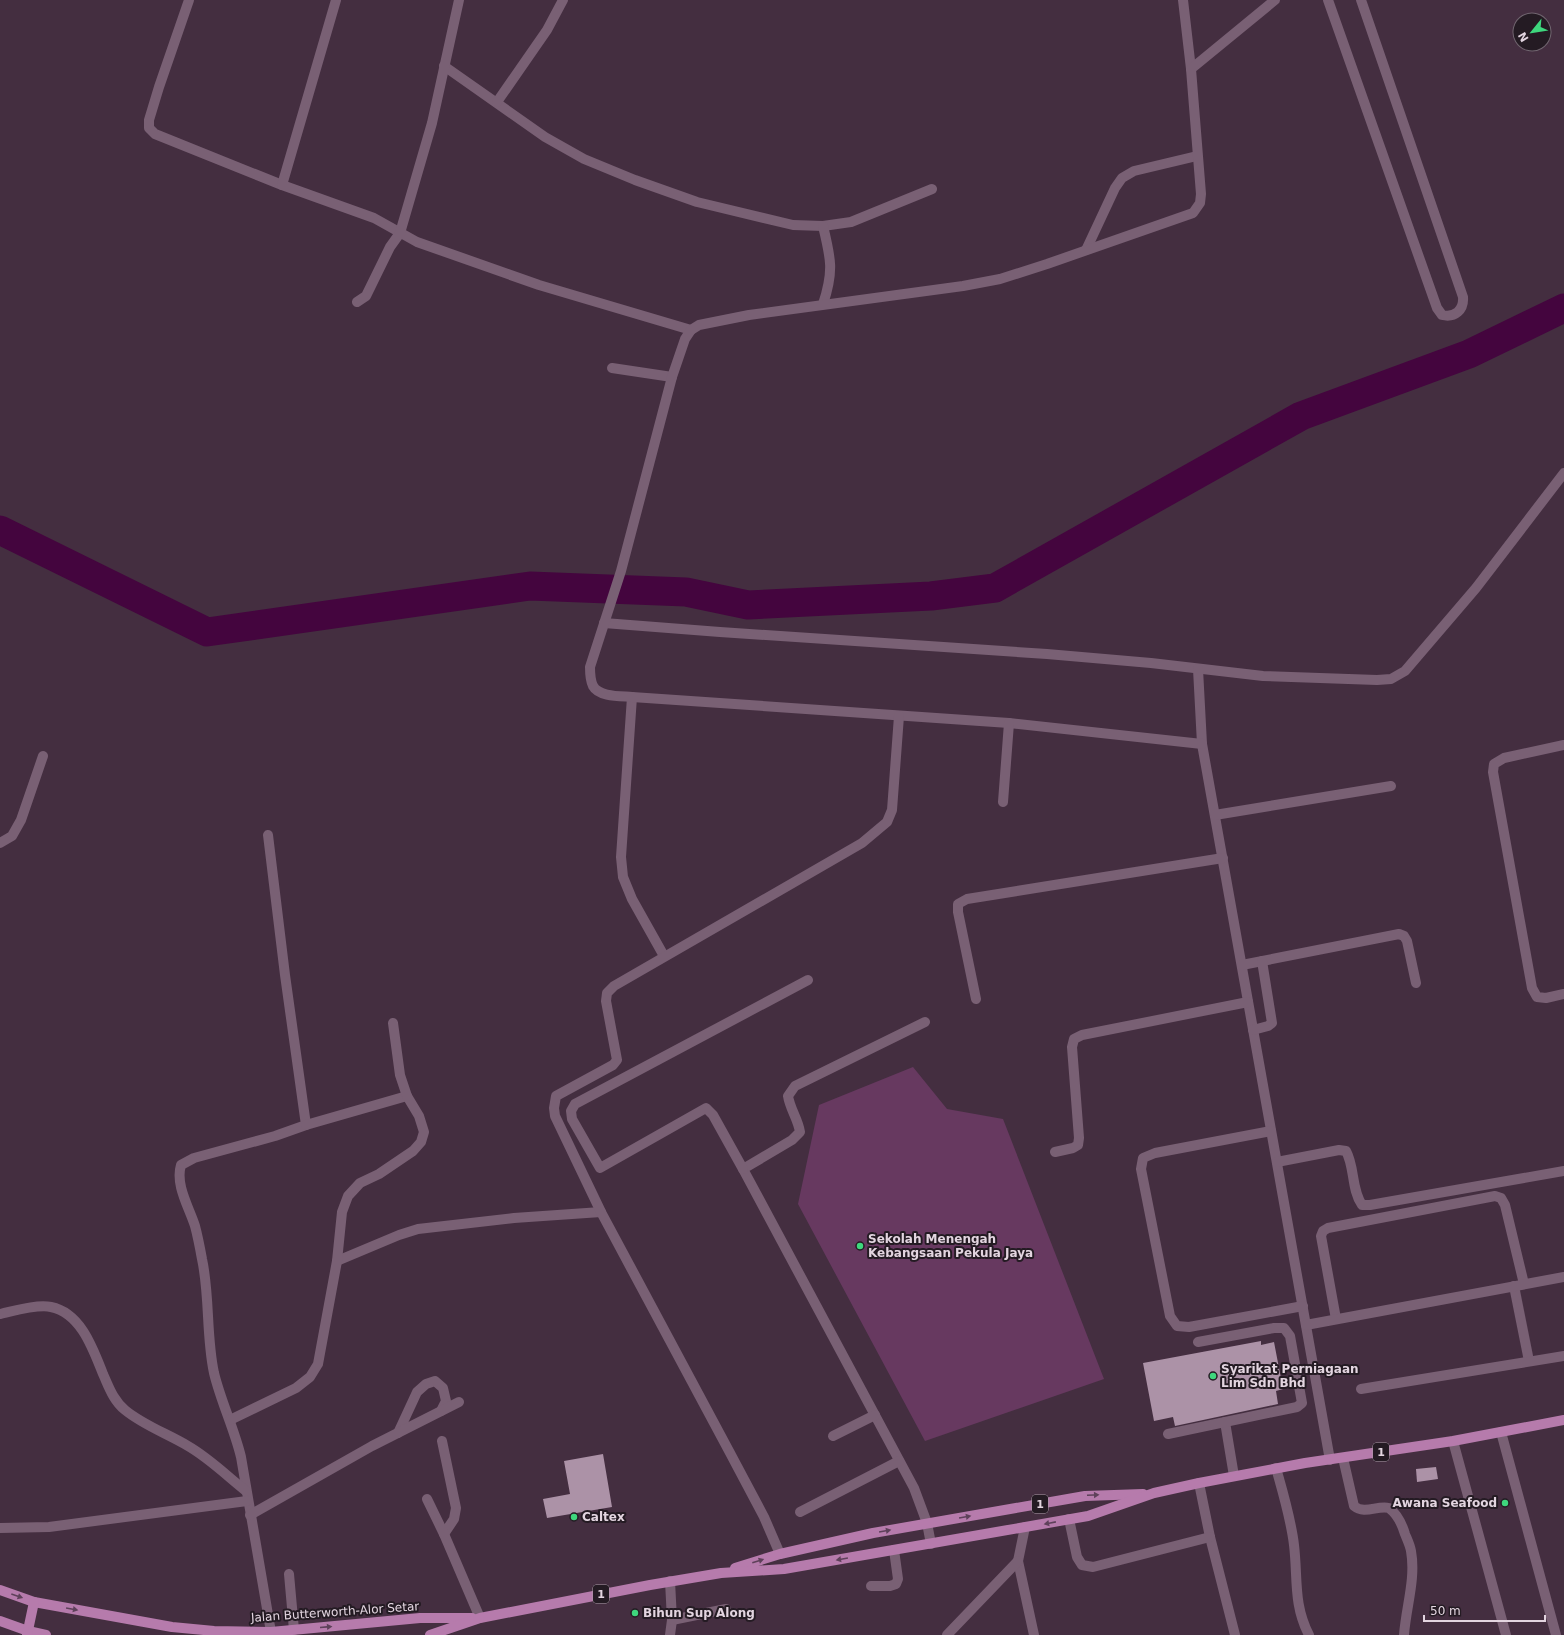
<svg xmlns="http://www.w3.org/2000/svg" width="1564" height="1635" viewBox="0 0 1564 1635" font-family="'DejaVu Sans',sans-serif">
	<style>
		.green { fill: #673960 }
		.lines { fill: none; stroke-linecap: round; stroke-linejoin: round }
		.river { stroke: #44053e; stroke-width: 29 }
		.building { fill: #ac92a7 }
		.minor { stroke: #796074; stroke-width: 10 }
		.major { stroke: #b67bac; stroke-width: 10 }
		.oneway { fill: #5e415a }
		.poi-dot { fill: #3ed77d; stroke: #241b23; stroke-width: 1.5 }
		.labels { text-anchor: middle; stroke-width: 4; stroke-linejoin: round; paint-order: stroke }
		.shield { fill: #241b23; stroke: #aa9da7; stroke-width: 1 }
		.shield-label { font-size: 11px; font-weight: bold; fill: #e3d5e0 }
		.poi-label { font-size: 12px; font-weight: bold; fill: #e3d5e0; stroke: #241b23; text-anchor: start }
		.street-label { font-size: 12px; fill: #e3d5e0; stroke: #241b23 }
	</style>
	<rect width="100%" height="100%" fill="#442e40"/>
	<!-- green -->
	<path class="green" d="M913,1067L947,1109L1003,1119L1104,1379L925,1441L798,1204L819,1105Z"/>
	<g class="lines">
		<!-- river -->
		<path class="river" d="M0,530L207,632L530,586L686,592L748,605L931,596L995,588L1301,416L1469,354L1564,308"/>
	</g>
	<!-- building -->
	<g class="building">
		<path d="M1261,1341V1345L1274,1342L1283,1389L1276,1391L1278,1404L1175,1426L1173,1417L1154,1421L1143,1363Z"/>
		<path d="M603,1454L612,1507L547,1518L543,1499L570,1494L564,1461Z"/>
		<path d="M1436,1467L1438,1479L1417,1482L1416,1469Z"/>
	</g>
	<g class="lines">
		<!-- minor -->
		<g class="minor">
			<path d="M189,0L159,87L149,120V128L155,134L282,185"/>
			<path d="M336,0L282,185L374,218L417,242L539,285L691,330"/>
			<path d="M1183,0L1191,69"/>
			<path d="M1328,0L1437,308L1442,315C1455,318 1464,310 1463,297L1361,0"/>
			<path d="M444,66L545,137L584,159L635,180L697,202L793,225L823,226L851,222L932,189"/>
			<path d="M497,102L547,30L563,0"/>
			<path d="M823,226C831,259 834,271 823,304"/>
			<path d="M1086,250L1115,188L1122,178L1134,171L1197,156"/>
			<path d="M357,302L366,296L390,247L400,233L432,123L459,0"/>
			<path d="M612,368L672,377"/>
			<path d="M604,623L720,632L1047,654L1151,663L1263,676L1377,680L1391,679L1405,671L1476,588L1564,473"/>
			<path d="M1198,669L1202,744L1330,1460"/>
			<path d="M632,697L621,857L623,877L632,899L664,956"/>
			<path d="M1202,744L1009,723L632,697C621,696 599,697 593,686C590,680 590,673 590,667L621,571L672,377L685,339L691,330L699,325L749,315L963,286L1000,279L1047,264L1193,213L1200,203L1201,194L1191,69L1275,0"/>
			<path d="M1564,745L1504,758L1494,764L1493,772L1532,988L1537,997L1546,998L1564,994"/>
			<path d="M1003,802L1009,723"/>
			<path d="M1215,815L1391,786"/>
			<path d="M268,835L285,975L306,1125L275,1136L194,1158L181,1165C175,1185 189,1207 195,1226C198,1237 200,1248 202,1259C210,1296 206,1336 214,1373C221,1402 234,1428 241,1457L271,1632"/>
			<path d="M0,843L12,836L21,820L43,756"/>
			<path d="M1242,965L1399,934L1404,936L1407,941L1416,983"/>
			<path d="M976,999L958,912V904L967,899L1223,858"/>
			<path d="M925,1022L795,1086L788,1096C790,1109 798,1119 800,1132L792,1140L743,1169L914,1488L927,1523L931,1544"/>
			<path d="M1253,1030L1268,1026L1272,1023L1262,961"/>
			<path d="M306,1125L407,1096"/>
			<path d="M1271,1131L1155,1153L1143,1158L1141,1169L1170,1316L1177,1326L1189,1327L1303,1306"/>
			<path d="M1055,1152L1073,1148L1078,1145L1079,1138L1072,1047L1074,1039L1082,1035L1248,1002"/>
			<path d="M1277,1162L1339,1150L1346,1151C1355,1167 1351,1189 1362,1205H1370L1564,1171"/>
			<path d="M743,1169L713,1115L706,1108L600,1168L572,1119L571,1111L575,1104L808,980"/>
			<path d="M337,1261L399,1235L418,1229L514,1218L601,1212"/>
			<path d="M1514,1286L1529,1361"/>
			<path d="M0,1314C14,1311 37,1304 51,1307C81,1313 93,1349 103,1374C109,1387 113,1400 125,1410C143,1425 168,1434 188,1446C209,1458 227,1476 246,1491"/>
			<path d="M1336,1319L1321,1236L1323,1231L1328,1228L1495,1196L1501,1198L1505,1205L1524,1284"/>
			<path d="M1306,1325L1564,1277"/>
			<path d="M1361,1389L1564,1356"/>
			<path d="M230,1420L296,1388L310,1377L318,1364L337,1261L342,1212L348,1196L360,1183L379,1174L413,1151L421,1142L424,1132L419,1116L407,1096L400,1075L393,1023"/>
			<path d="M1225,1422L1234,1476"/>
			<path d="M1501,1432L1556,1635"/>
			<path d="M398,1433L417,1392L426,1384L435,1381L443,1388L446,1401L441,1411"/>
			<path d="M1168,1434L1297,1407L1302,1403L1290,1336L1284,1328H1274L1198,1342"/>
			<path d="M833,1436L875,1415"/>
			<path d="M442,1441L456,1508L454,1519L444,1534"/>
			<path d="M1453,1441L1506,1635"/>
			<path d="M1343,1458L1354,1506C1365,1515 1377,1505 1389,1508C1397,1514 1402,1524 1405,1534C1407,1539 1410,1545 1411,1551C1416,1579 1406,1607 1404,1635"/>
			<path d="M1276,1468C1283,1493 1291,1519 1294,1545C1298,1578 1293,1604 1309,1635"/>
			<path d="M1199,1483L1210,1537L1235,1635"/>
			<path d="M427,1499L444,1534L480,1618"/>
			<path d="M800,1512L899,1461"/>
			<path d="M250,1515L372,1446L459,1402"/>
			<path d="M1069,1519L1077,1557L1082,1565L1093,1567L1210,1537"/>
			<path d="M1025,1527L1018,1561L1034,1635"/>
			<path d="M0,1528L49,1527L247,1501"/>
			<path d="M780,1554L764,1517L729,1451L601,1212L555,1116L554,1108L556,1096L613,1065L617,1060L606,1001L607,993L614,986L862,843L887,822L892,810L899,716"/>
			<path d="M289,1574L294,1630"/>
			<path d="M670,1581L672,1620L670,1635"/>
			<path d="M871,1586H890L896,1584L898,1579L894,1550"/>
			<path d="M672,1620L726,1609"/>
			<path d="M947,1635L1018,1561"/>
		</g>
		<!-- major -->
		<g class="major">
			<path d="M735,1568L780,1554L873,1533L1085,1496L1143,1494"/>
			<path d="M0,1590L34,1602L172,1627L214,1631L271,1632L420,1618H472"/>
			<path d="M0,1621L28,1631L46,1635"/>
			<path d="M27,1635L34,1602"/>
			<path d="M430,1635L480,1618L650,1585L721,1573L784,1569L1088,1516L1154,1493L1199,1483L1305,1463L1453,1441L1564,1420"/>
		</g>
	</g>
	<!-- one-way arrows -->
	<defs><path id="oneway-solid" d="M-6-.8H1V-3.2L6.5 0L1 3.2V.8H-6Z"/></defs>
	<g class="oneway">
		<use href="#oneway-solid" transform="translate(1093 1495) rotate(-2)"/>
		<use href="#oneway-solid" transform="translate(965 1517) rotate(-10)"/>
		<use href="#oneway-solid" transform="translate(1050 1523) rotate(169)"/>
		<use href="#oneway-solid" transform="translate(885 1531) rotate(-10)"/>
		<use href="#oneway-solid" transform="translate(842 1559) rotate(170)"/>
		<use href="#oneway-solid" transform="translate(758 1561) rotate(-18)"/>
		<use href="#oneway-solid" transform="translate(17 1596) rotate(19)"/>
		<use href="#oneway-solid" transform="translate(72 1609) rotate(10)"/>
		<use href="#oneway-solid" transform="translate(326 1627) rotate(-5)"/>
	</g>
	<!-- markers -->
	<g class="poi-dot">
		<circle cx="860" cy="1246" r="4"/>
		<circle cx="1213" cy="1376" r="4"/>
		<circle cx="1505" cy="1503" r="4"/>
		<circle cx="574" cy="1517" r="4"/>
		<circle cx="635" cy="1613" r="4"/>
	</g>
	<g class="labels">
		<!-- shield labels -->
		<g class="shield">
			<rect x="1373" y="1443" width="16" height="18" rx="3"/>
			<rect x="1032" y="1495" width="16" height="18" rx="3"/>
			<rect x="593" y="1585" width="16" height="18" rx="3"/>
		</g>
		<g class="shield-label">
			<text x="1381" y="1456">1</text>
			<text x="1040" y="1508">1</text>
			<text x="601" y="1598">1</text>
		</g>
		<!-- poi labels -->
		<g class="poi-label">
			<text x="868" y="1243">Sekolah Menengah<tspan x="868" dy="14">Kebangsaan Pekula Jaya</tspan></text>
			<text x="1221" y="1373">Syarikat Perniagaan<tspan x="1221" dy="14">Lim Sdn Bhd</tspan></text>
			<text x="1497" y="1507" text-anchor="end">Awana Seafood</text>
			<text x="582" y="1521">Caltex</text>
			<text x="643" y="1617">Bihun Sup Along</text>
		</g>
		<!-- street labels -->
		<g class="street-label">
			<text transform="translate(335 1612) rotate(-4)" y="4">Jalan Butterworth-Alor Setar</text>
		</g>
	</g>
	<!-- north arrow -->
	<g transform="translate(1532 32) rotate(240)"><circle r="19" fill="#241b23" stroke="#70656f"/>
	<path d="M0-3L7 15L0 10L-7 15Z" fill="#3ed77d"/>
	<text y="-6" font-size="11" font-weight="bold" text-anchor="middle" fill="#e3d5e0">N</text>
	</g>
	<!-- scale -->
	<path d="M1424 1615v6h121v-6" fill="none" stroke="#e3d5e0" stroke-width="2"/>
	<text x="1430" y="1615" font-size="12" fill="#e3d5e0" stroke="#241b23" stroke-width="3" paint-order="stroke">50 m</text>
</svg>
